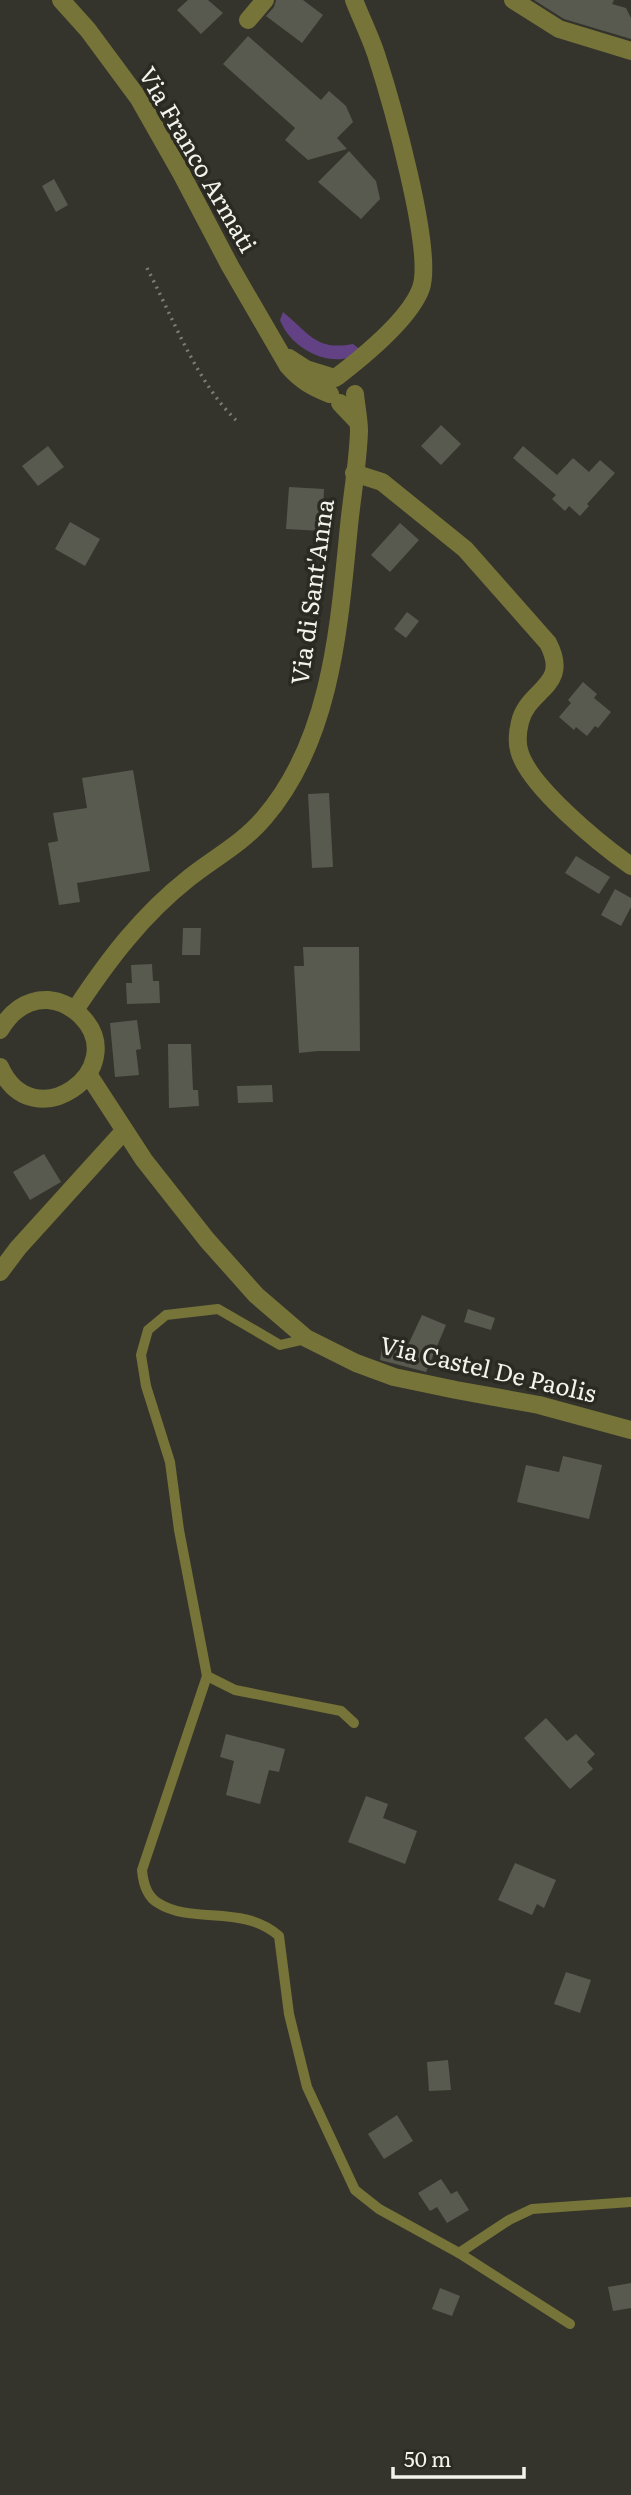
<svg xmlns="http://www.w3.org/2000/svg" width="631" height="2495" viewBox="0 0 631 2495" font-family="Literata,serif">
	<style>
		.green { fill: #624284 }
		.building { fill: #58594f }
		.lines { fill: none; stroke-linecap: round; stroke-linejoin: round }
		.path { stroke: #7c7c75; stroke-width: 3.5; stroke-dasharray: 2 5; stroke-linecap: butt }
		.service { stroke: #767438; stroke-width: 10 }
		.minor { stroke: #767438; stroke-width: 18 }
		.labels { text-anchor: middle; stroke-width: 7; stroke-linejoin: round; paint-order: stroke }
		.street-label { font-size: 24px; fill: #f3f3ee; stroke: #2a2a22 }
	</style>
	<rect width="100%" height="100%" fill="#34342c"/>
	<!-- green -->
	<path class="green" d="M283,312C310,334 316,351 353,344L362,351C335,372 291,350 280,320Z"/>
	<!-- building -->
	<g class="building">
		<path d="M188,0H208L223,13L201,34L177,10Z"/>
		<path d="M276,0H303L323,15L302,43L266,16L274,7Z"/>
		<path d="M534,0H614L612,4L626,8L631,18V39L564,19Z"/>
		<path d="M248,36L321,100L329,91L346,106L353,122L337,138L347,149L308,160L285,140L295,128L223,64Z"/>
		<path d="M349,151L376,181L380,199L361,219L318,182Z"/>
		<path d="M54,179L68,205L56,212L42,186Z"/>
		<path d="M441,425L461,444L441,465L421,446Z"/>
		<path d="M48,446L64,467L38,486L22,466Z"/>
		<path d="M523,446L557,475L573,458L589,472L600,460L615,473L587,504L589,506L580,516L569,506L565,511L552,499L556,495L513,458Z"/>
		<path d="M289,487L324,489L322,531L286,529Z"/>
		<path d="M70,522L100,539L85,566L55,549Z"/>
		<path d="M400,523L419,540L390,572L371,555Z"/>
		<path d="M407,612L419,621L406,638L394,629Z"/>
		<path d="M583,682L597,694L594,698L611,712L598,728L595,726L587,736L576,727L574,730L559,717L571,703L568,700Z"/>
		<path d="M133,770L150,871L77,883L80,902L59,905L48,843L58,841L53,813L87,808L82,778Z"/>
		<path d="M329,793L333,867L312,868L308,794Z"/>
		<path d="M576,856L610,877L599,894L565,873Z"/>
		<path d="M615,889L631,898V907L621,926L601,915Z"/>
		<path d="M183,928H201L200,955H182Z"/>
		<path d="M303,947H359L360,1051H318L299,1053L294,966H304Z"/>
		<path d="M152,964L153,981H159L160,1003L127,1004L126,983H132L131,965Z"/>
		<path d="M137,1020L141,1049L136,1050L139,1075L115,1077L110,1023Z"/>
		<path d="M168,1044H191L193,1090H198L199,1106L169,1108Z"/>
		<path d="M272,1085L273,1102L238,1103L237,1086Z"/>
		<path d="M44,1154L61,1182L30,1200L13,1172Z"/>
		<path d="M468,1309L495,1318L491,1330L464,1322Z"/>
		<path d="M422,1315L446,1325L426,1372L380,1360L383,1341L408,1345Z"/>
		<path d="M563,1456L602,1465L589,1519L517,1502L526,1465L559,1472Z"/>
		<path d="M546,1718L567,1741L576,1734L595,1754L587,1762L593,1769L570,1789L524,1738Z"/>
		<path d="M226,1734L285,1749L279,1772L269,1770L260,1804L226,1795L234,1761L220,1757Z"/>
		<path d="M366,1796L388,1804L383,1818L417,1831L405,1864L348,1842Z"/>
		<path d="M515,1863L556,1880L544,1908L537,1904L532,1915L498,1900Z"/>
		<path d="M566,1972L591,1980L580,2013L554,2004Z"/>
		<path d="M448,2060L451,2090L429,2091L427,2062Z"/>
		<path d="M397,2115L413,2141L384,2159L368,2134Z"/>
		<path d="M441,2179L451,2194L457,2191L469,2210L447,2223L437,2207L430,2211L418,2193Z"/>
		<path d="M631,2283V2308L613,2311L608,2287Z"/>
		<path d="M440,2288L460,2296L452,2316L432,2309Z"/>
	</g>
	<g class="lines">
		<!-- path -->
		<path class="path" d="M147,268C172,316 197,383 236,420"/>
		<!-- service -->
		<g class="service">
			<path d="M306,1339L280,1345L218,1309L166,1315L148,1330L141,1355L146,1386L170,1462L179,1530L207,1676L235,1690L341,1711L354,1723"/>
			<path d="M207,1676L142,1870C143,1882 146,1896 158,1903C193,1925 243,1904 279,1936L289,2014L307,2087L355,2190L379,2209L459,2253L570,2324"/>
			<path d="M459,2253L509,2220L532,2209L631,2202"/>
		</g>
		<!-- minor -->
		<g class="minor">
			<path d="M61,0L88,30L139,99L181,173L230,266L288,366C300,380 312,387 330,394"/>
			<path d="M513,0L559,29L631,51"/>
			<path d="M248,20L265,0"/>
			<path d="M289,358L306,369L335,378"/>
			<path d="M338,376C364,356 410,319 421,288C434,250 390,97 376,54C370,36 361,18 354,0"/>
			<path d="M340,403L358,422"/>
			<path d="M354,473L382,482L465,549L548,643C571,687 528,688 520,722C518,730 517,742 519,750C527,785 601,845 631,866"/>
			<path d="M75,1010C108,960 142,915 189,878C214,858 243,843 264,818C332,739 339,625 349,526C352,495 358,463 359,431C359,419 356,406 355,394"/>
			<path d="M0,1030C10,1013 26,999 48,1000C60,1001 72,1007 81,1016C133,1069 33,1141 0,1067"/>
			<path d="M88,1074L144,1160L207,1240L256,1295L306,1338L356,1363L394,1377L456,1390L539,1405L631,1430"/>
			<path d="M0,1272L18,1248L124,1131"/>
		</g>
	</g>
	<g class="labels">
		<!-- street labels -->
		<g class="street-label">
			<text transform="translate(197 160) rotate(60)" y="8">Via Franco Armati</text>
			<text transform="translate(313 592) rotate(-82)" y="8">Via di Sant'Anna</text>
			<text transform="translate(488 1370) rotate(13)" y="8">Via Castel De Paolis</text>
		</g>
	</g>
	<!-- scale -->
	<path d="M393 2467v10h131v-10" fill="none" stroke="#f3f3ee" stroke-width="3.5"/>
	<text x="404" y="2467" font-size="21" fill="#f3f3ee" stroke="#2a2a22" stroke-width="5" paint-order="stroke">50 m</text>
</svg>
